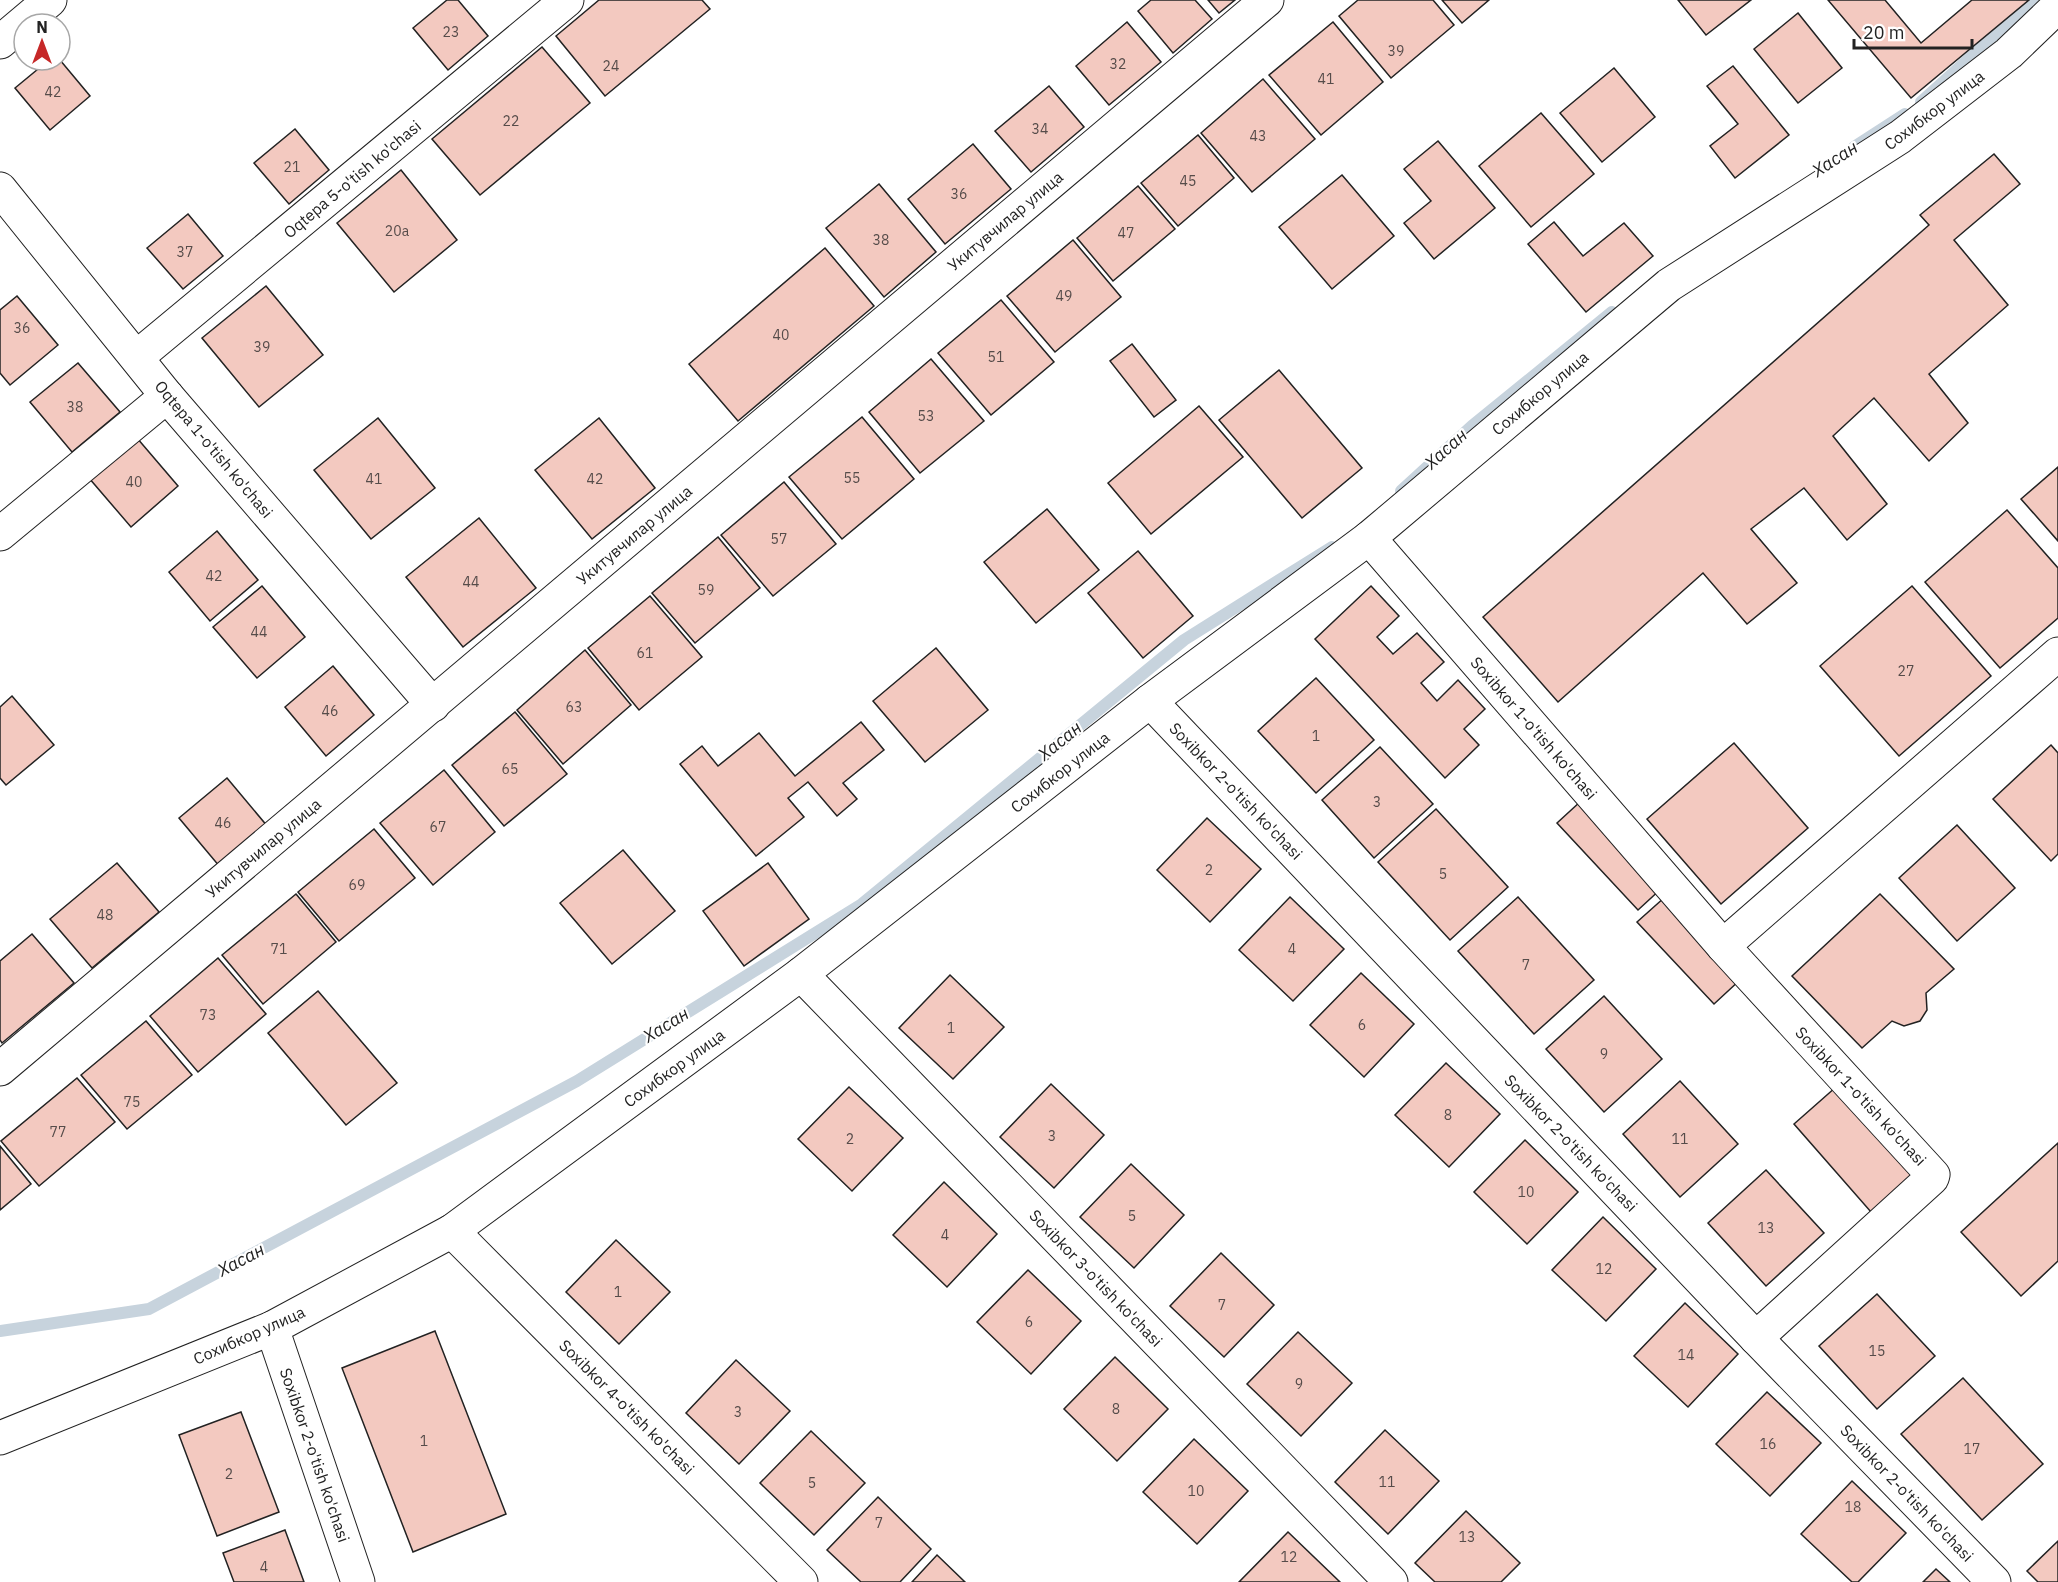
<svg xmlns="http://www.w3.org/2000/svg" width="2058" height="1582" viewBox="0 0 2058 1582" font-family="'IBM Plex Sans',sans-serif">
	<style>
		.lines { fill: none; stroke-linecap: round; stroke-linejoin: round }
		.stream { stroke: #c7d3dd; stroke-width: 12 }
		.building { fill: #f3c9c0; stroke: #222; stroke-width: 1.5 }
		.minor-casing { stroke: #222; stroke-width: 35 }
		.minor { stroke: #fff; stroke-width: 33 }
		.labels { text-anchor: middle; stroke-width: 4.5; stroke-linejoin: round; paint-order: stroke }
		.number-label { font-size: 14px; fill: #564c4a }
		.street-label { font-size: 16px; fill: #222; stroke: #fff }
		.water-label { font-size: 18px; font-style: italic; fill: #222; stroke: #fff }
	</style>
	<rect width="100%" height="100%" fill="#fff"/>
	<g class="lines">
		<!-- stream -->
		<g class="stream">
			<path d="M1921,102L2034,0"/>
			<path d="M1854,147L1905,114"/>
			<path d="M1401,491L1472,426L1612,312"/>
			<path d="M0,1331L149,1309L577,1081L862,904L1184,640L1332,547"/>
		</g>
	</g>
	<!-- building -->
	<g class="building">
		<path d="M447,0H458L488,36L448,70L413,28Z"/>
		<path d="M599,0H702L710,9L605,96L556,36Z"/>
		<path d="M1151,0H1195L1212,19L1173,53L1138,11Z"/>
		<path d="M1208,0H1235L1219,13Z"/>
		<path d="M1358,0H1433L1454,25L1391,78L1339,16Z"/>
		<path d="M1442,0H1489L1462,23Z"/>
		<path d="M1678,0H1751L1706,35Z"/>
		<path d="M1828,0H1885L1921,43L1972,0H2029L1911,98Z"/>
		<path d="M1798,13L1842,68L1798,103L1754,49Z"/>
		<path d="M1127,22L1161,62L1109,105L1076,66Z"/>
		<path d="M1333,22L1383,82L1321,135L1269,75Z"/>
		<path d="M542,47L590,103L480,195L432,139Z"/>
		<path d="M49,60H60L90,96L50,130L15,88Z"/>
		<path d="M1733,66L1789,135L1735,178L1710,146L1738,124L1707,86Z"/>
		<path d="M1614,68L1655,117L1602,162L1560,113Z"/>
		<path d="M1263,79L1315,139L1252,192L1201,133Z"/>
		<path d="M1049,86L1084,127L1031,172L995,131Z"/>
		<path d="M1541,113L1594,174L1531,227L1479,166Z"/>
		<path d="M295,129L329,170L289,204L254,163Z"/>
		<path d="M1198,135L1234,178L1178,226L1141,183Z"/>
		<path d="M1438,141L1495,208L1434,259L1404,223L1431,201L1404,169Z"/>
		<path d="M973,144L1011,189L945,244L908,199Z"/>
		<path d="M1994,154L2020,184L1954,240L2008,305L1929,374L1968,423L1929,461L1874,398L1833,436L1887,504L1847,540L1804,488L1751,529L1797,583L1747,624L1703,573L1558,702L1483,617L1929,225L1920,215Z"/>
		<path d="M401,170L457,240L394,292L337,223Z"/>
		<path d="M1342,175L1394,236L1332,289L1279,227Z"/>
		<path d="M879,184L936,252L884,297L826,228Z"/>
		<path d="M1138,186L1175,229L1113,281L1077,238Z"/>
		<path d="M188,214L223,256L183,289L147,248Z"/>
		<path d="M1554,222L1583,256L1624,223L1653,256L1586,312L1528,244Z"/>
		<path d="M1073,240L1121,297L1055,352L1007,296Z"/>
		<path d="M825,248L874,306L738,421L689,364Z"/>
		<path d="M266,286L323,355L259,407L202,338Z"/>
		<path d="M17,296L58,345L10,385L0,373V310Z"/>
		<path d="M1001,300L1054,362L991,415L938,353Z"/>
		<path d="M1132,344L1176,400L1154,417L1110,361Z"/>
		<path d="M931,359L984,421L920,473L869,412Z"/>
		<path d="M78,363L120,412L72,452L30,402Z"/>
		<path d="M1279,370L1362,468L1302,518L1219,420Z"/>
		<path d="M1199,406L1243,457L1151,534L1108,483Z"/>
		<path d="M862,417L914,479L842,539L789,477Z"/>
		<path d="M378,418L435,488L371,539L314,470Z"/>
		<path d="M599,418L655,488L592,539L535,470Z"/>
		<path d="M137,438L178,486L131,527L89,478Z"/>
		<path d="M2058,467V541L2021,499Z"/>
		<path d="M784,482L836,544L773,596L721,535Z"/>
		<path d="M1047,509L1099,570L1036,623L984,562Z"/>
		<path d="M2007,510L2058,568V618L2000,668L1925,582Z"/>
		<path d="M479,518L536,588L463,647L406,577Z"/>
		<path d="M217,531L258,580L210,621L169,572Z"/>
		<path d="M718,537L760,588L695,643L652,593Z"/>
		<path d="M1138,551L1193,616L1143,658L1088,593Z"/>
		<path d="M262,586L305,637L257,678L213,627Z"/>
		<path d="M1371,586L1399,616L1377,637L1393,654L1417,633L1444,662L1421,683L1437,701L1458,680L1485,709L1464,729L1479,745L1445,778L1315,639Z"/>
		<path d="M1912,586L1991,676L1899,756L1820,666Z"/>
		<path d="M650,596L702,657L639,710L588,648Z"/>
		<path d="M936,648L988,710L925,762L873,701Z"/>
		<path d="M585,650L631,705L563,764L517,710Z"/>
		<path d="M333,666L374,715L326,756L285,707Z"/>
		<path d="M1316,678L1374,740L1316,793L1258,731Z"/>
		<path d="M12,696L54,745L6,785L0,778V707Z"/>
		<path d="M515,712L567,774L504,826L452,765Z"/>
		<path d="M861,722L884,750L843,783L857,799L837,816L808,782L788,798L804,817L756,856L680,764L702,746L718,766L759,733L795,776Z"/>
		<path d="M1734,743L1808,828L1721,904L1647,819Z"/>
		<path d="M2051,745L2058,753V854L2051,861L1993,799Z"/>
		<path d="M1380,747L1433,804L1374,858L1322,800Z"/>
		<path d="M444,770L495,832L433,885L380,823Z"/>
		<path d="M227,778L268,827L220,867L179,818Z"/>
		<path d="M1581,801L1663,887L1638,910L1557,823Z"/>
		<path d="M1436,809L1508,887L1450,940L1378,862Z"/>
		<path d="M1207,818L1261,869L1210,922L1157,870Z"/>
		<path d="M1957,825L2015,888L1957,941L1899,878Z"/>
		<path d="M374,829L415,878L339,941L298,892Z"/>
		<path d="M623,850L675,911L612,964L560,903Z"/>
		<path d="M117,863L159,912L92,968L50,919Z"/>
		<path d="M768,863L809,919L744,966L703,911Z"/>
		<path d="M296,894L336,942L263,1004L222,955Z"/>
		<path d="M1880,894L1954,969L1926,993L1927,1010L1920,1021L1904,1026L1892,1021L1862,1048L1792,976Z"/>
		<path d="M1290,897L1344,949L1293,1001L1239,950Z"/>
		<path d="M1518,897L1594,980L1534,1034L1458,951Z"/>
		<path d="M1665,897L1741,979L1714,1004L1637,922Z"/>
		<path d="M32,934L74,983L2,1043L0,1040V961Z"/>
		<path d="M218,958L266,1014L198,1072L150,1016Z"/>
		<path d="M1361,973L1414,1024L1364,1077L1310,1025Z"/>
		<path d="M950,975L1004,1027L953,1079L899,1028Z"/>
		<path d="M318,991L397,1083L346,1125L268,1033Z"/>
		<path d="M1604,996L1662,1059L1604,1112L1546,1049Z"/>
		<path d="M146,1021L192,1075L127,1129L81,1075Z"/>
		<path d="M1446,1063L1500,1114L1449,1167L1395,1115Z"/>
		<path d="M77,1078L115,1122L39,1186L1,1141Z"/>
		<path d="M1680,1081L1738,1144L1680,1197L1623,1134Z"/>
		<path d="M1051,1084L1104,1135L1054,1188L1000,1137Z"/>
		<path d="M849,1087L903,1138L852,1191L798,1139Z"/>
		<path d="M1836,1087L1913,1175L1871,1212L1794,1124Z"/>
		<path d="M1525,1140L1578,1192L1527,1244L1474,1192Z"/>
		<path d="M2058,1143V1261L2021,1296L1961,1232Z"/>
		<path d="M0,1146L31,1184L0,1210Z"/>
		<path d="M1131,1164L1184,1215L1134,1268L1080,1217Z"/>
		<path d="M1766,1170L1824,1233L1766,1286L1708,1223Z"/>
		<path d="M944,1182L997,1234L947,1287L893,1235Z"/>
		<path d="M1603,1217L1656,1269L1606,1321L1552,1270Z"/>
		<path d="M616,1240L670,1292L619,1344L566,1292Z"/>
		<path d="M1221,1253L1274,1305L1224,1357L1170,1306Z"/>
		<path d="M1028,1270L1081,1321L1031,1374L977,1322Z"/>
		<path d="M1877,1294L1935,1356L1877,1409L1819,1346Z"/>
		<path d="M1685,1303L1738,1354L1688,1407L1634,1356Z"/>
		<path d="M435,1331L506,1514L413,1552L342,1368Z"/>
		<path d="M1298,1332L1352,1383L1301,1436L1247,1384Z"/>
		<path d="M1115,1357L1168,1409L1117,1461L1064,1409Z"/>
		<path d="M736,1360L790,1411L739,1464L686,1413Z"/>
		<path d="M1963,1378L2043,1464L1982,1520L1901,1434Z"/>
		<path d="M1767,1392L1821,1443L1770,1496L1716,1444Z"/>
		<path d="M241,1412L279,1512L217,1536L179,1435Z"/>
		<path d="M1385,1430L1439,1481L1388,1534L1335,1482Z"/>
		<path d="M811,1431L865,1483L814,1535L760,1483Z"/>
		<path d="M1194,1439L1248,1491L1197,1544L1143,1492Z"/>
		<path d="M1852,1481L1906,1533L1858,1582H1852L1801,1534Z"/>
		<path d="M878,1497L931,1549L900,1582H861L827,1550Z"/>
		<path d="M1466,1511L1520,1563L1501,1582H1435L1415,1563Z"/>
		<path d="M285,1530L304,1582H234L223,1553Z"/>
		<path d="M1288,1532L1340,1582H1239Z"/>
		<path d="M2058,1541V1582H2038L2027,1571Z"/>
		<path d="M937,1555L965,1582H912Z"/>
		<path d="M1936,1569L1950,1582H1923Z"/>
	</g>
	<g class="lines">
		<defs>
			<g id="minor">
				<path d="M0,42L50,0"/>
				<path d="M0,189L167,396L433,705"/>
				<path d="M137,357L567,0"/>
				<path d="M0,534L167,396"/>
				<path d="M1369,538L1723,946L1933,1175L1932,1178L1756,1338"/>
				<path d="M1150,701L1756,1338L1994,1582"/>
				<path d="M1723,946L2058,654"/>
				<path d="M801,974L1391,1582"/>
				<path d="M0,1069L1267,0"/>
				<path d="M452,1231L801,1582"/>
				<path d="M272,1328L358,1582"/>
				<path d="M0,1438L272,1328L452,1231L801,974L1150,701L1369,538L1669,285L1900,137L2009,53L2058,6"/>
			</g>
		</defs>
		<!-- minor casing -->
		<use href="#minor" class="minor-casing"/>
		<!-- minor -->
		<use href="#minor" class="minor"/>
	</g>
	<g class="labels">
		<!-- number labels -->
		<g class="number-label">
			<text x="451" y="37">23</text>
			<text x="1396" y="56">39</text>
			<text x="1118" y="69">32</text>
			<text x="611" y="71">24</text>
			<text x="1326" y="84">41</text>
			<text x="53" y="97">42</text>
			<text x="511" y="126">22</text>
			<text x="1040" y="134">34</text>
			<text x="1258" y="141">43</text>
			<text x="292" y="172">21</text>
			<text x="1188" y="186">45</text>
			<text x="959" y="199">36</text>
			<text x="397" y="236">20a</text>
			<text x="1126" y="238">47</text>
			<text x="881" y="245">38</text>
			<text x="185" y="257">37</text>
			<text x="1064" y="301">49</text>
			<text x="22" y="333">36</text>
			<text x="781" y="340">40</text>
			<text x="262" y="352">39</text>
			<text x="996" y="362">51</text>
			<text x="75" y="412">38</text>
			<text x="926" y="421">53</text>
			<text x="852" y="483">55</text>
			<text x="374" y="484">41</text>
			<text x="595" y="484">42</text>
			<text x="134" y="487">40</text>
			<text x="779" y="544">57</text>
			<text x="214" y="581">42</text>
			<text x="471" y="587">44</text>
			<text x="706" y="595">59</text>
			<text x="259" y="637">44</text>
			<text x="645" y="658">61</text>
			<text x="1906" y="676">27</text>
			<text x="574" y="712">63</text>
			<text x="330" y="716">46</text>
			<text x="1316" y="741">1</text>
			<text x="510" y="774">65</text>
			<text x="1377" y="807">3</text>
			<text x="223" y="828">46</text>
			<text x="438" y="832">67</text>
			<text x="1209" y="875">2</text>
			<text x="1443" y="879">5</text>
			<text x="357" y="890">69</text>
			<text x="105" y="920">48</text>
			<text x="279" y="954">71</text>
			<text x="1292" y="954">4</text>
			<text x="1526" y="970">7</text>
			<text x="208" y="1020">73</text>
			<text x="1362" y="1030">6</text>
			<text x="951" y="1033">1</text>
			<text x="1604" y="1059">9</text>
			<text x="132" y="1107">75</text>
			<text x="1448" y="1120">8</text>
			<text x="58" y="1137">77</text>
			<text x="1052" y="1141">3</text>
			<text x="850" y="1144">2</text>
			<text x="1680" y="1144">11</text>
			<text x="1526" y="1197">10</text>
			<text x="1132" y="1221">5</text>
			<text x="1766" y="1233">13</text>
			<text x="945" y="1240">4</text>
			<text x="1604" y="1274">12</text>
			<text x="618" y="1297">1</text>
			<text x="1222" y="1310">7</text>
			<text x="1029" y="1327">6</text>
			<text x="1877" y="1356">15</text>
			<text x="1686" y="1360">14</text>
			<text x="1299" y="1389">9</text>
			<text x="1116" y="1414">8</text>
			<text x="738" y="1417">3</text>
			<text x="424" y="1446">1</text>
			<text x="1768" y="1449">16</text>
			<text x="1972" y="1454">17</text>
			<text x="229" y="1479">2</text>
			<text x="1387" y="1487">11</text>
			<text x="812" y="1488">5</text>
			<text x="1196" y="1496">10</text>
			<text x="1853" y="1512">18</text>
			<text x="879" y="1528">7</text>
			<text x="1467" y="1542">13</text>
			<text x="1289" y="1562">12</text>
			<text x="264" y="1572">4</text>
		</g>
		<!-- street labels -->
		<g class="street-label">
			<text transform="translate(1934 110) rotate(-37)" y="6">Сохибкор улица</text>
			<text transform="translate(352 179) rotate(-40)" y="6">Oqtepa 5-o'tish ko'chasi</text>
			<text transform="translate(1005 221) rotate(-40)" y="6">Укитувчилар улица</text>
			<text transform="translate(1540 393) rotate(-40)" y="6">Сохибкор улица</text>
			<text transform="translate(214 449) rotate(50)" y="6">Oqtepa 1-o'tish ko'chasi</text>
			<text transform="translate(634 535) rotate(-40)" y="6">Укитувчилар улица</text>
			<text transform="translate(1534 728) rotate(49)" y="6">Soxibkor 1-o'tish ko'chasi</text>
			<text transform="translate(1060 772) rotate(-38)" y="6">Сохибкор улица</text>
			<text transform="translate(1236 791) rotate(46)" y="6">Soxibkor 2-o'tish ko'chasi</text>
			<text transform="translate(263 848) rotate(-40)" y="6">Укитувчилар улица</text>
			<text transform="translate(674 1068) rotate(-36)" y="6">Сохибкор улица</text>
			<text transform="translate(1861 1096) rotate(47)" y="6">Soxibkor 1-o'tish ko'chasi</text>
			<text transform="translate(1571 1143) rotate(46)" y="6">Soxibkor 2-o'tish ko'chasi</text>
			<text transform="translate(1096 1278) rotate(46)" y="6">Soxibkor 3-o'tish ko'chasi</text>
			<text transform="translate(249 1335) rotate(-24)" y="6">Сохибкор улица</text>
			<text transform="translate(627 1407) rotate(45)" y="6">Soxibkor 4-o'tish ko'chasi</text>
			<text transform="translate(315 1455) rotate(71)" y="6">Soxibkor 2-o'tish ko'chasi</text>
			<text transform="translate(1907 1493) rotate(46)" y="6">Soxibkor 2-o'tish ko'chasi</text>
		</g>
		<!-- water labels -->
		<g class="water-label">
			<text transform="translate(1835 159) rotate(-33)" y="6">Хасан</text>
			<text transform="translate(1446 449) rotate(-42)" y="6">Хасан</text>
			<text transform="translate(1060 741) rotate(-39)" y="6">Хасан</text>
			<text transform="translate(666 1025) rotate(-32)" y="6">Хасан</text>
			<text transform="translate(241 1260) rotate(-28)" y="6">Хасан</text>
		</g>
	</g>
	<!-- north arrow -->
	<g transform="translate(42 42)"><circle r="28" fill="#ffffff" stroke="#a7a7a7" stroke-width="1.5"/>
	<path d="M0-4.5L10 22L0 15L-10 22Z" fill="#c62828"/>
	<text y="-9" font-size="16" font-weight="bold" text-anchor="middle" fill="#222222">N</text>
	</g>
	<!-- scale -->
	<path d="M1854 39v9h118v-9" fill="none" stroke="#222222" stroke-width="3"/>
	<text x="1863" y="39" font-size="18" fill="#222222" stroke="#ffffff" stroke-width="4.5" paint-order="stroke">20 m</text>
</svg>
